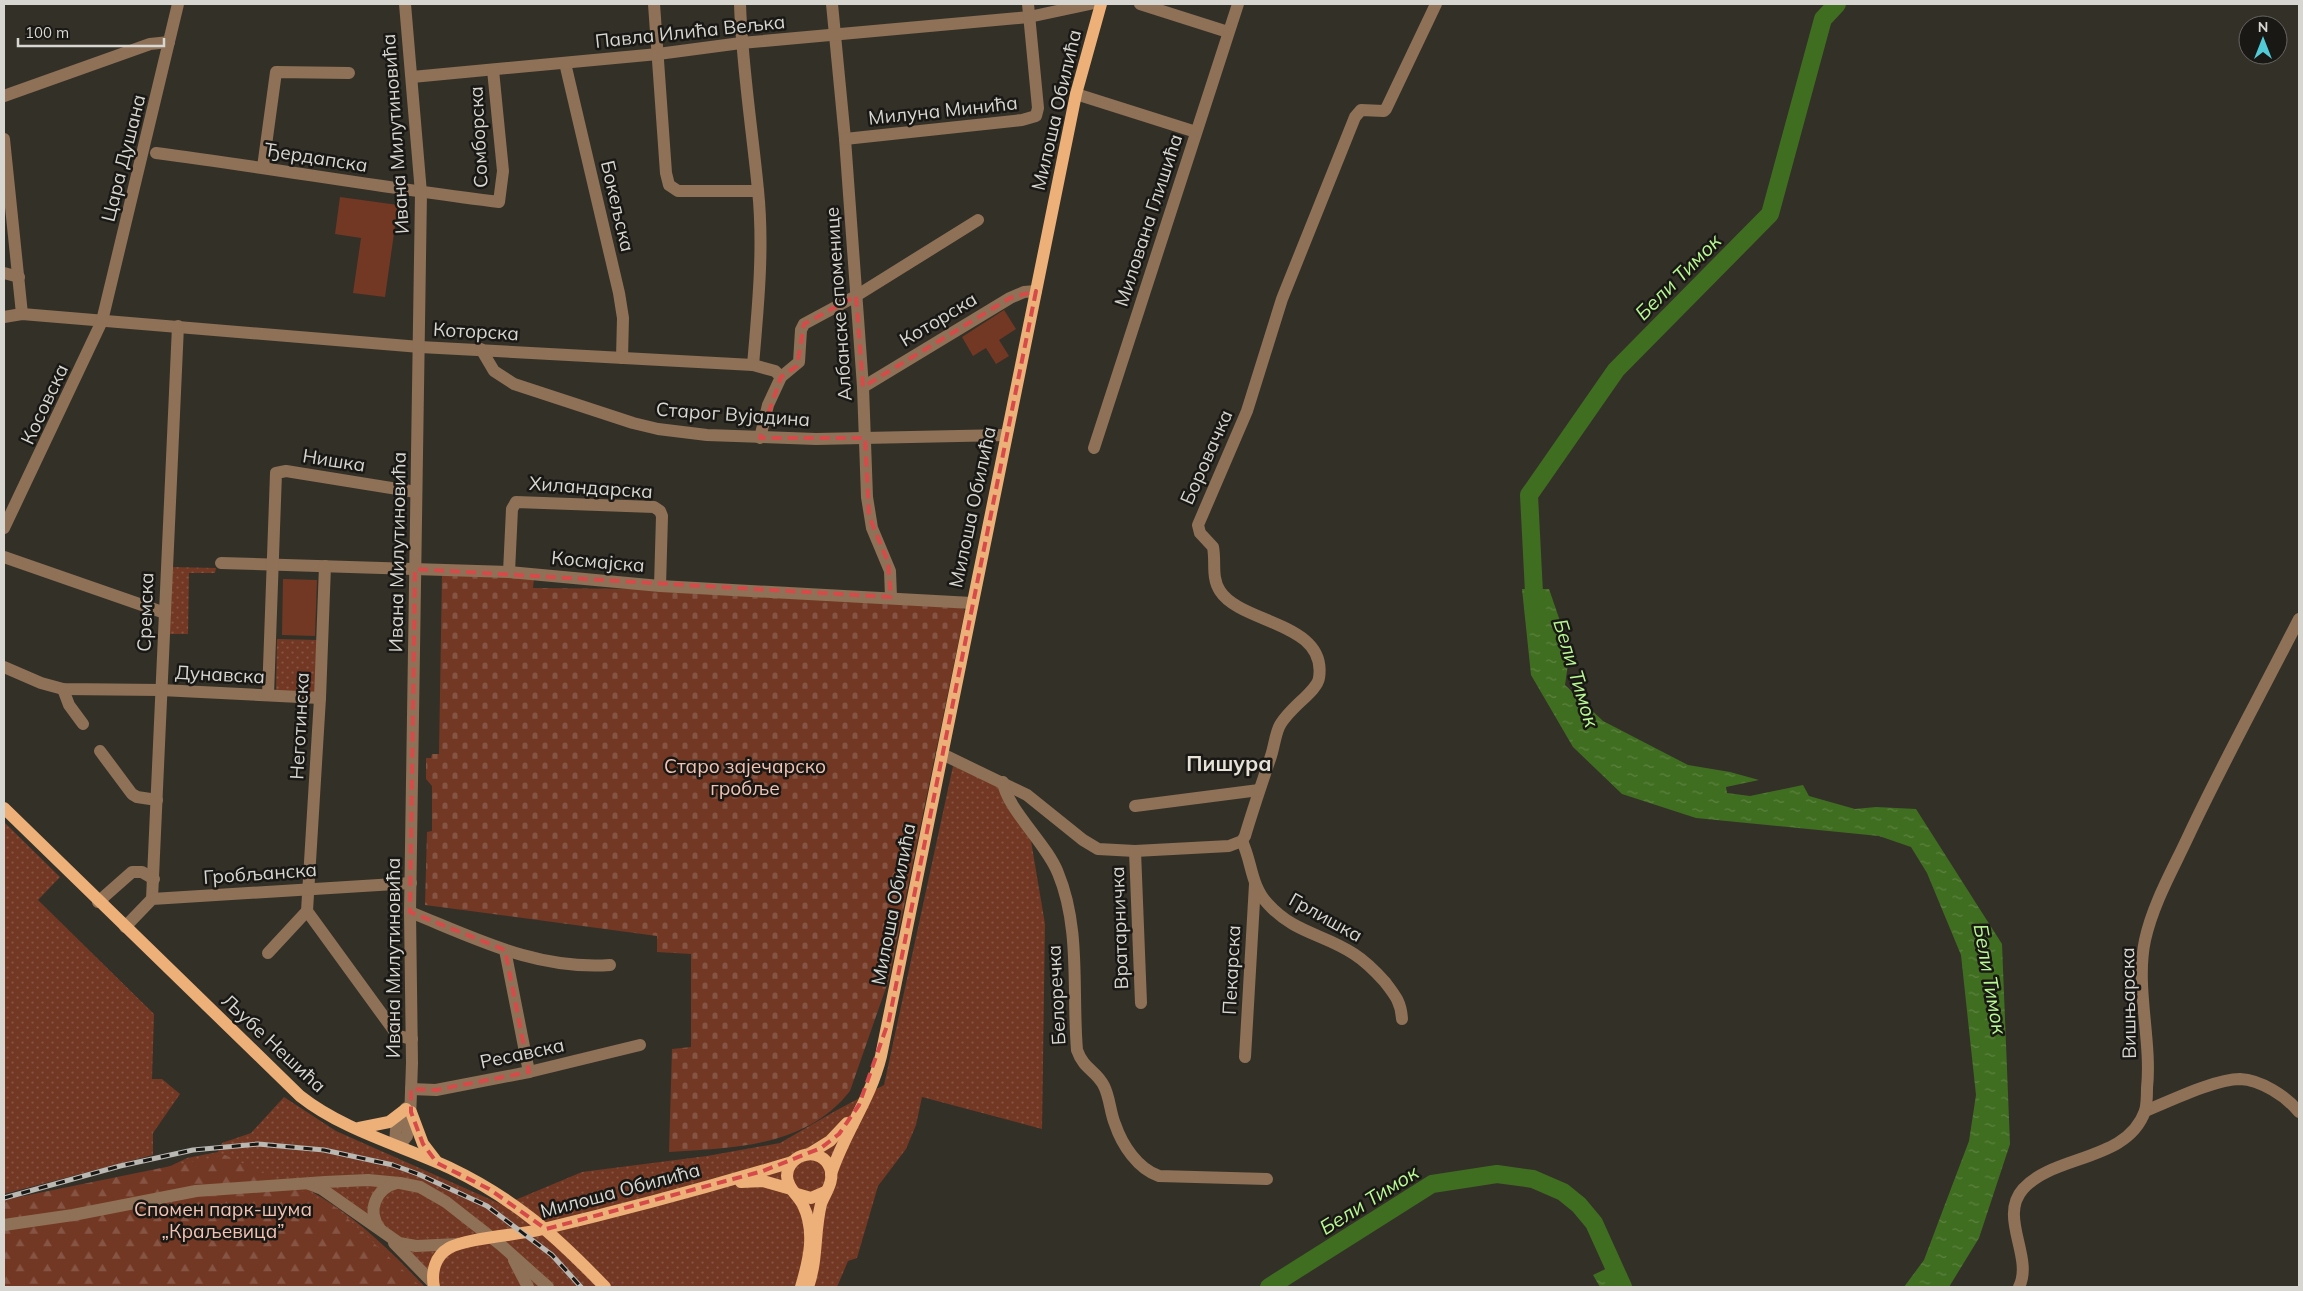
<svg xmlns="http://www.w3.org/2000/svg" width="2303" height="1291" viewBox="0 0 2303 1291" font-family="Mulish,sans-serif">
	<style>
		.grass { fill: url(#grass-dots) }
		.forest { fill: url(#forest-firs) }
		.cemetery { fill: url(#cemetery-stones) }
		.garden { fill: #723824 }
		.water { fill: url(#water-ripples) }
		.lines { fill: none; stroke-linecap: round; stroke-linejoin: round }
		.river { stroke: #406e20; stroke-width: 18 }
		.minor { stroke: #8e7156; stroke-width: 12 }
		.major { stroke: #ecb078; stroke-width: 12 }
		.rail-casing { stroke: #bab8b3; stroke-width: 5 }
		.rail { stroke: #1a1815; stroke-width: 3; stroke-dasharray: 9; stroke-linecap: butt }
		.marked { fill: none; stroke: #d64b4a; stroke-width: 4; stroke-dasharray: 10 6; stroke-linejoin: round }
		.labels { text-anchor: middle; stroke-width: 5; stroke-linejoin: round; paint-order: stroke }
		.street-label { font-size: 19px; fill: #d8d6d1; stroke: #1a1815 }
		.park-label { font-size: 19px; fill: #f2c2b2; stroke: #1a1815 }
		.water-label { font-size: 20px; font-style: italic; fill: #b8fa92; stroke: #1a1815 }
		.quarter-label { font-size: 21px; font-weight: bold; fill: #e6e2d8; stroke: #1a1815 }
	</style>
	<defs>
		<pattern id="grass-dots" width="8" height="8" patternUnits="userSpaceOnUse" patternTransform="scale(1.25)"><rect width="8" height="8" fill="#723824"/><path d="M2 2h.1M6 6h.1" fill="none" stroke="#855443" stroke-width="1.8" stroke-linecap="round"/></pattern>
		<pattern id="forest-firs" width="22" height="20" patternUnits="userSpaceOnUse" patternTransform="scale(1.25)"><rect width="22" height="20" fill="#723824"/><path d="M5 1l3.5 6h-7zM16 11l3.5 6h-7z" fill="#855443"/></pattern>
		<pattern id="cemetery-stones" width="16" height="16" patternUnits="userSpaceOnUse" patternTransform="scale(1.25)"><rect width="16" height="16" fill="#723824"/><path d="M2 7V4a2 2 0 0 1 4 0v3zM10 15v-3a2 2 0 0 1 4 0v3z" fill="#855443"/></pattern>
		<pattern id="water-ripples" width="26" height="14" patternUnits="userSpaceOnUse" patternTransform="scale(1.25)"><rect width="26" height="14" fill="#406e20"/><path d="M2 4q2-2 4 0t4 0M15 11q2-2 4 0t4 0" fill="none" stroke="#5b823f"/></pattern>
	</defs>
	<rect width="100%" height="100%" fill="#333028"/>
	<!-- grass -->
	<g class="grass">
		<path d="M169,567L216,568L215,573H189L188,634H168Z"/>
		<path d="M277,639L318,640L316,694L276,693Z"/>
		<path d="M953,766L998,786L1031,841L1045,924L1042,1129L922,1097L916,1125L906,1149L878,1186L857,1258L848,1261L837,1287H432L363,1213L309,1190C354,1215 390,1250 425,1287H4L156,1173L187,1158L218,1152L222,1143L251,1133L284,1097L336,1131L503,1205L582,1172L707,1156L780,1143L837,1110L884,1085Z"/>
		<path d="M4,822L60,877L38,900L154,1014L152,1079H162L180,1094L153,1133V1155L4,1194Z"/>
	</g>
	<!-- forest -->
	<path class="forest" d="M225,1155L335,1207L421,1287H4V1200Z"/>
	<!-- cemetery -->
	<path class="cemetery" d="M442,573L534,578L533,588L643,589L960,607L965,610L889,979L850,1091C806,1147 734,1148 669,1152L672,1049L691,1047V954L657,952V936L425,905L427,832L432,831V786L426,779V758H431L432,754H439Z"/>
	<!-- garden -->
	<g class="garden">
		<path d="M340,197L398,205L385,297L353,293L361,238L335,234Z"/>
		<path d="M1004,310L1016,329L999,340L1009,356L996,364L986,348L973,356L962,337Z"/>
		<path d="M283,579L317,580L315,636L282,635Z"/>
	</g>
	<!-- water -->
	<g class="water">
		<path d="M1522,589H1549L1570,650L1565,685L1603,721L1688,765L1730,772L1759,780L1726,787L1727,793L1750,796L1803,785L1809,796L1855,809L1876,807L1916,809L2002,944L2010,1144L1979,1238L1949,1287H1904L1924,1260L1969,1141L1976,1095L1961,955L1927,873L1911,847L1879,836L1696,818L1622,794L1573,747L1531,675Z"/>
		<path d="M1616,1264L1628,1287H1600L1593,1275Z"/>
	</g>
	<g class="lines">
		<!-- river -->
		<g class="river">
			<path d="M1535,612L1529,495L1616,370L1770,214L1823,19L1837,4"/>
			<path d="M1269,1287L1432,1184L1497,1174L1533,1179L1563,1192L1579,1205L1594,1223L1623,1287"/>
		</g>
		<!-- minor -->
		<g class="minor">
			<path d="M654,4L666,173L669,185L678,191H758"/>
			<path d="M740,4C742,66 752,128 758,190C764,248 758,307 753,365"/>
			<path d="M832,4L845,139L863,387L867,497L872,528L890,571L891,597"/>
			<path d="M1140,4L1228,32"/>
			<path d="M565,63L619,293L623,318L622,358"/>
			<path d="M412,77L658,54L741,43L1029,17L1090,4"/>
			<path d="M1076,94L1196,132"/>
			<path d="M4,96L150,44L169,42"/>
			<path d="M4,139L22,314"/>
			<path d="M845,139L1022,120L1036,116L1038,108L1028,4"/>
			<path d="M156,153C271,168 384,188 499,202L503,171L493,70"/>
			<path d="M263,167L276,72L349,73"/>
			<path d="M4,273L19,277"/>
			<path d="M4,317L22,314L420,347L753,365L775,371L781,377L768,405L760,438"/>
			<path d="M481,349L494,371L514,384L633,423L658,429L707,435L816,439L1006,435"/>
			<path d="M781,377L799,362L801,330L804,324L856,296L978,220"/>
			<path d="M863,387L1010,298L1024,292L1036,291"/>
			<path d="M1094,448L1238,4"/>
			<path d="M4,528L102,321L178,4"/>
			<path d="M4,557L165,613"/>
			<path d="M221,563L509,572L660,586L972,603"/>
			<path d="M325,566L320,698L307,911L395,1032L399,1036L412,1039"/>
			<path d="M509,572L512,509L516,502L654,507L660,511L662,516L660,586"/>
			<path d="M4,667L41,683L63,689L161,690L320,698"/>
			<path d="M63,689L69,705L83,724"/>
			<path d="M268,695L276,473L286,471L416,492"/>
			<path d="M100,751L132,794L137,797L157,800"/>
			<path d="M942,754L1027,795L1083,840L1098,849L1135,851L1229,846L1242,841L1245,836C1253,809 1262,783 1271,756C1274,747 1275,736 1279,727C1288,708 1317,692 1319,678C1328,622 1241,624 1220,591C1211,577 1216,562 1213,547L1200,533L1198,525L1247,411L1282,299L1355,117L1361,110L1384,111L1386,109L1436,4"/>
			<path d="M1003,782C1007,809 1047,844 1058,873C1081,928 1072,992 1077,1050C1084,1070 1096,1070 1104,1086C1110,1098 1110,1112 1115,1124C1122,1145 1138,1169 1159,1176L1267,1179"/>
			<path d="M1135,806L1259,790"/>
			<path d="M1242,841C1252,862 1251,887 1268,904C1294,933 1324,934 1354,954C1365,961 1376,972 1385,982C1395,995 1401,1002 1402,1019"/>
			<path d="M1135,851L1141,1003"/>
			<path d="M152,899L178,326"/>
			<path d="M98,902L132,872H142L154,879"/>
			<path d="M410,912C477,939 536,970 610,965"/>
			<path d="M125,927L152,899L411,883"/>
			<path d="M505,950L529,1072"/>
			<path d="M268,953L307,911"/>
			<path d="M1245,1057L1255,884"/>
			<path d="M411,1089L436,1090L529,1072L640,1045"/>
			<path d="M2145,1111C2170,1101 2215,1079 2240,1079C2261,1080 2286,1096 2299,1112"/>
			<path d="M395,1144L396,1130L406,1108"/>
			<path d="M399,1146L407,1136L410,1120L412,1063L410,912L421,193L405,4"/>
			<path d="M309,1184L322,1189L399,1243L416,1246L458,1244"/>
			<path d="M4,1225L73,1215L196,1191L325,1182L368,1180L400,1183L420,1187L446,1202L501,1245L548,1287"/>
			<path d="M380,1229C366,1211 376,1188 397,1183"/>
			<path d="M394,1243L433,1283"/>
			<path d="M514,1260L528,1287"/>
			<path d="M2019,1287C2034,1257 1998,1217 2023,1189C2054,1154 2127,1162 2145,1111C2147,1104 2147,1095 2147,1088C2152,1040 2135,987 2145,940C2153,904 2172,871 2187,839C2222,764 2262,692 2299,619"/>
		</g>
		<!-- major -->
		<g class="major">
			<path d="M4,808L300,1096C343,1130 400,1145 450,1168C515,1199 556,1236 605,1287"/>
			<path d="M411,1112L423,1144L436,1161"/>
			<path d="M359,1128L389,1122L406,1109"/>
			<path d="M809,1154L830,1141L847,1123"/>
			<path d="M831,1174C845,1131 870,1101 881,1056L1076,94L1101,4"/>
			<path d="M741,1182L763,1181L791,1189"/>
			<path d="M797,1194L811,1198L825,1192"/>
			<path d="M434,1287C431,1272 435,1256 449,1248C466,1238 517,1235 539,1230C624,1210 709,1187 792,1162"/>
			<path d="M801,1287C809,1260 816,1232 803,1205C798,1195 787,1188 787,1176C788,1152 822,1146 830,1168C835,1181 825,1193 821,1204C814,1232 818,1258 808,1287"/>
		</g>
		<defs>
			<path id="rail" d="M4,1198L120,1166L193,1150L258,1144L324,1150L393,1165L418,1174L487,1206L552,1255L581,1287"/>
		</defs>
		<!-- rail casing -->
		<use href="#rail" class="rail-casing"/>
		<!-- rail -->
		<use href="#rail" class="rail"/>
	</g>
	<!-- marked area -->
	<path class="marked" d="M1036,291L889,1020L859,1105L839,1134L821,1148L763,1171L546,1229L489,1189L437,1163L423,1144L411,1112V1089L436,1090L529,1072L505,950L410,912L415,569L891,597L888,562L869,516L865,438H760L781,377L797,366L804,324L856,296L863,387L1010,298Z"/>
	<g class="labels">
		<!-- street labels -->
		<g class="street-label">
			<text transform="translate(690 31) rotate(-6)" y="7">Павла Илића Вељка</text>
			<text transform="translate(943 110) rotate(-6)" y="7">Милуна Минића</text>
			<text transform="translate(1056 110) rotate(-77)" y="7">Милоша Обилића</text>
			<text transform="translate(395 134) rotate(-94)" y="7">Ивана Милутиновића</text>
			<text transform="translate(478 137) rotate(-93)" y="7">Сомборска</text>
			<text transform="translate(316 157) rotate(9)" y="7">Ђердапска</text>
			<text transform="translate(123 158) rotate(-76)" y="7">Цара Душана</text>
			<text transform="translate(618 206) rotate(77)" y="7">Бокељска</text>
			<text transform="translate(1148 220) rotate(-72)" y="7">Милована Глишића</text>
			<text transform="translate(838 304) rotate(-94)" y="7">Албанске споменице</text>
			<text transform="translate(938 319) rotate(-31)" y="7">Которска</text>
			<text transform="translate(476 331) rotate(3)" y="7">Которска</text>
			<text transform="translate(44 404) rotate(-65)" y="7">Косовска</text>
			<text transform="translate(733 414) rotate(4)" y="7">Старог Вујадина</text>
			<text transform="translate(1206 457) rotate(-66)" y="7">Боровачка</text>
			<text transform="translate(334 460) rotate(9)" y="7">Нишка</text>
			<text transform="translate(591 487) rotate(4)" y="7">Хиландарска</text>
			<text transform="translate(972 507) rotate(-78)" y="7">Милоша Обилића</text>
			<text transform="translate(397 552) rotate(-89)" y="7">Ивана Милутиновића</text>
			<text transform="translate(598 561) rotate(5)" y="7">Космајска</text>
			<text transform="translate(145 612) rotate(-88)" y="7">Сремска</text>
			<text transform="translate(220 674) rotate(3)" y="7">Дунавска</text>
			<text transform="translate(299 726) rotate(-87)" y="7">Неготинска</text>
			<text transform="translate(260 873) rotate(-4)" y="7">Гробљанска</text>
			<text transform="translate(893 904) rotate(-79)" y="7">Милоша Обилића</text>
			<text transform="translate(1326 917) rotate(29)" y="7">Грлишка</text>
			<text transform="translate(1119 928) rotate(-92)" y="7">Вратарничка</text>
			<text transform="translate(393 958) rotate(-90)" y="7">Ивана Милутиновића</text>
			<text transform="translate(1231 970) rotate(-87)" y="7">Пекарска</text>
			<text transform="translate(1056 995) rotate(-93)" y="7">Белоречка</text>
			<text transform="translate(2128 1003) rotate(-91)" y="7">Вишњарска</text>
			<text transform="translate(274 1043) rotate(43)" y="7">Љубе Нешића</text>
			<text transform="translate(522 1053) rotate(-12)" y="7">Ресавска</text>
			<text transform="translate(620 1190) rotate(-15)" y="7">Милоша Обилића</text>
		</g>
		<!-- park labels -->
		<g class="park-label">
			<text x="745" y="773">Старо зајечарско<tspan x="745" dy="22">гробље</tspan></text>
			<text x="223" y="1216">Спомен парк-шума<tspan x="223" dy="22">„Краљевица”</tspan></text>
		</g>
		<!-- water labels -->
		<g class="water-label">
			<text transform="translate(1678 277) rotate(-45)" y="7">Бели Тимок</text>
			<text transform="translate(1576 673) rotate(73)" y="7">Бели Тимок</text>
			<text transform="translate(1990 979) rotate(80)" y="7">Бели Тимок</text>
			<text transform="translate(1369 1200) rotate(-32)" y="7">Бели Тимок</text>
		</g>
		<!-- quarter labels -->
		<g class="quarter-label">
			<text x="1229" y="771">Пишура</text>
		</g>
	</g>
	<!-- border -->
	<rect width="2303" height="1291" fill="none" stroke="#d8d6d1" stroke-width="10"/>
	<!-- north arrow -->
	<g transform="translate(2263 40)"><circle r="24" fill="#1a1815" stroke="#666460"/>
	<path d="M0-4L9 19L0 12L-9 19Z" fill="#52cbd9"/>
	<text y="-8" font-size="14" font-weight="bold" text-anchor="middle" fill="#d8d6d1">N</text>
	</g>
	<!-- scale -->
	<path d="M18 38v8h146v-8" fill="none" stroke="#d8d6d1" stroke-width="2.5"/>
	<text x="25" y="38" font-size="15" fill="#d8d6d1" stroke="#1a1815" stroke-width="4" paint-order="stroke">100 m</text>
</svg>
